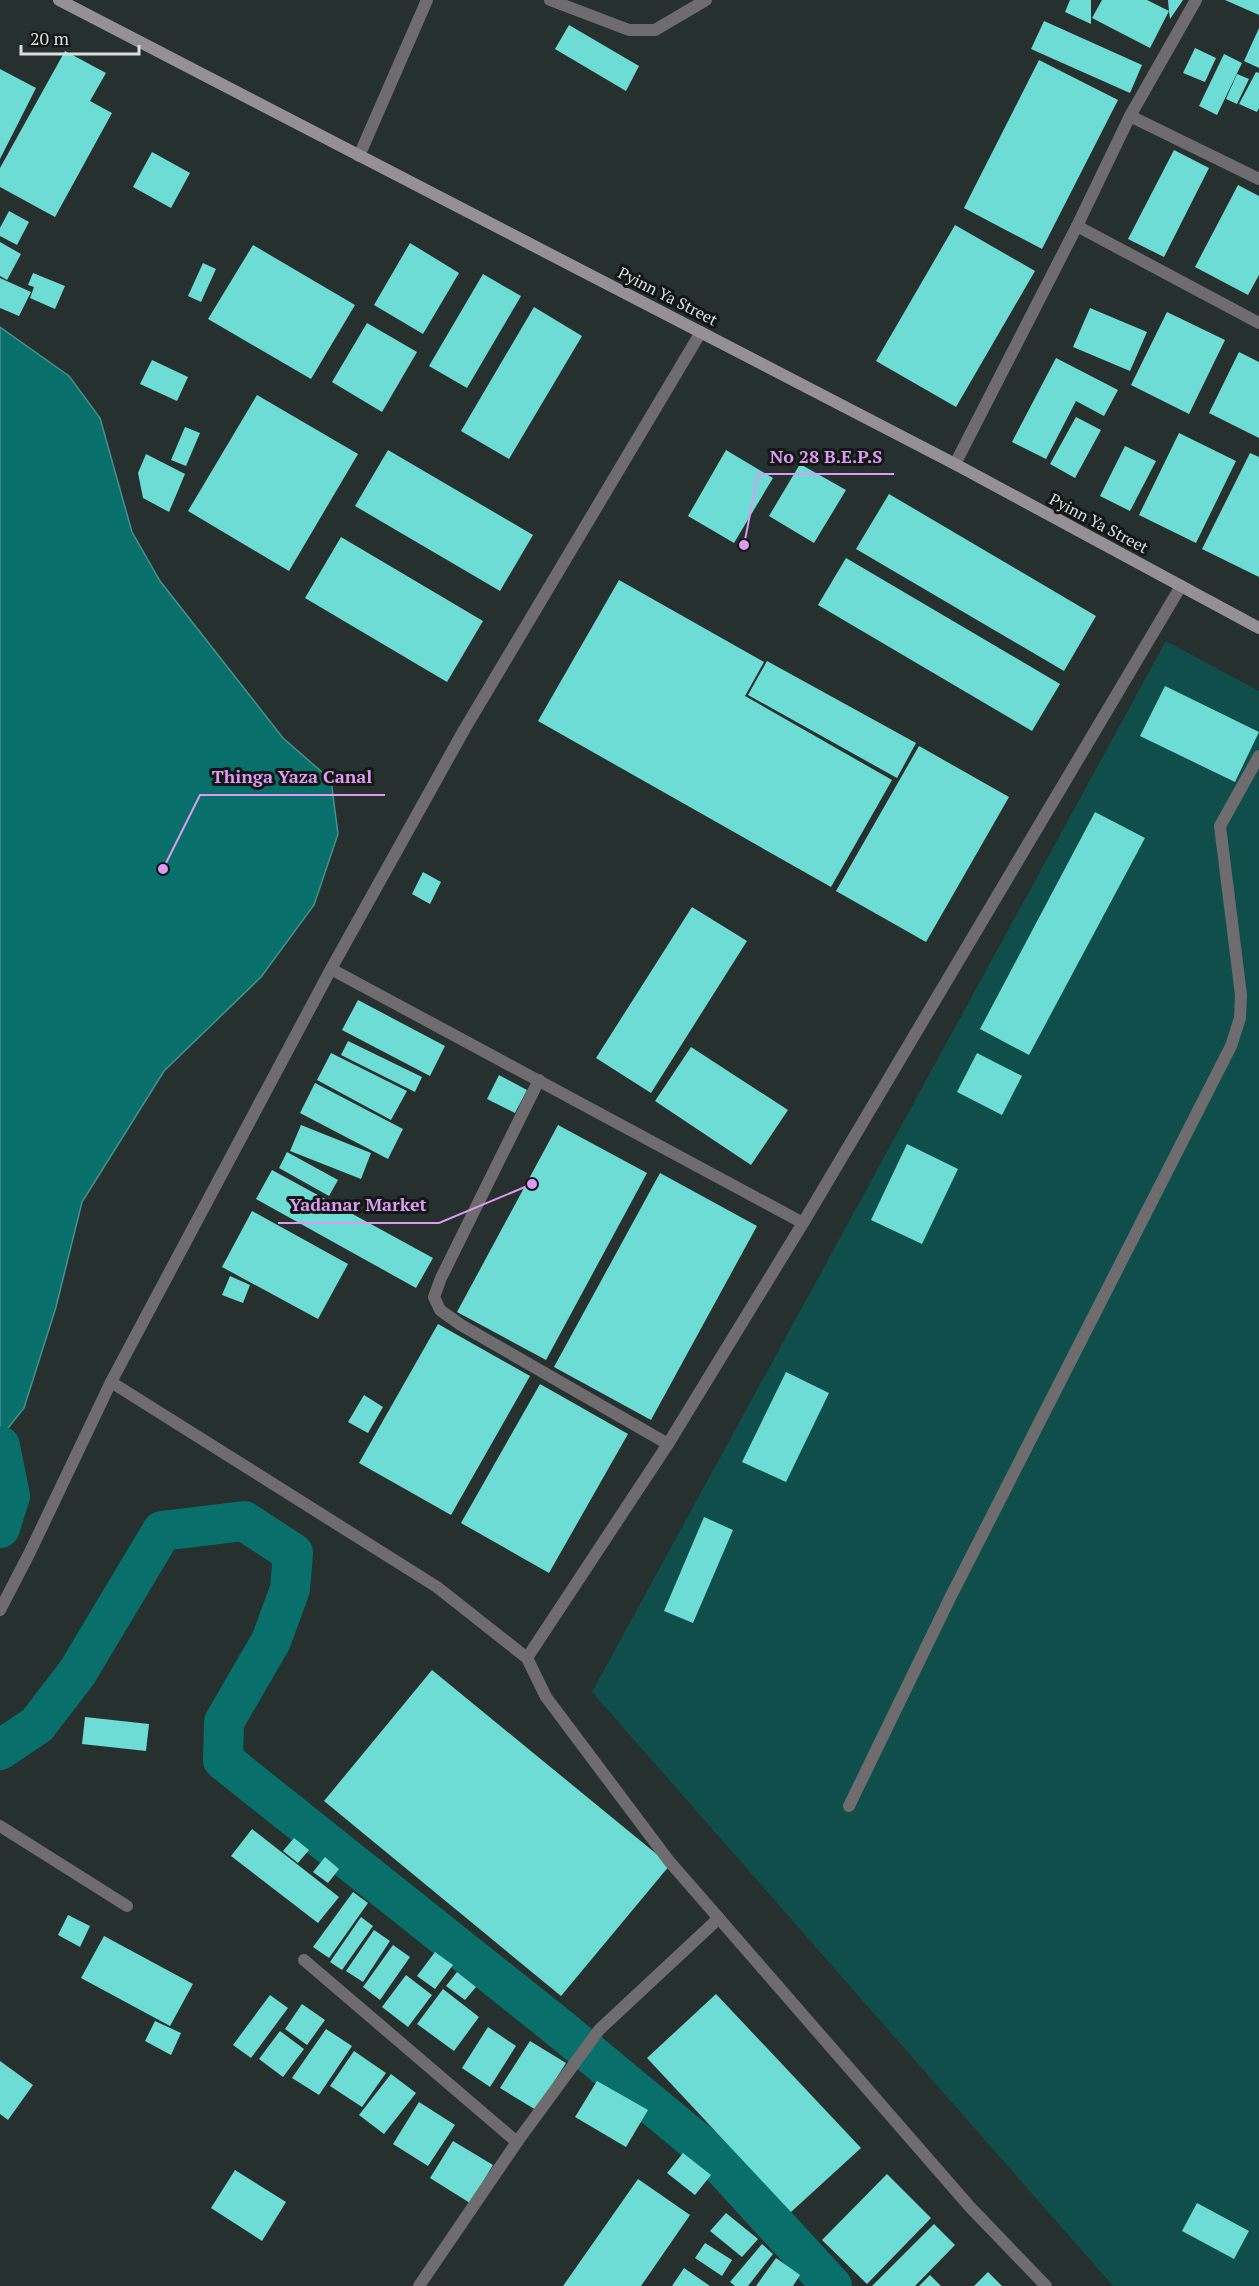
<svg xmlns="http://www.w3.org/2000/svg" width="1259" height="2286" viewBox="0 0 1259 2286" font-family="'PT Serif',serif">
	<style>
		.green { fill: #104e4b }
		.water { fill: #096f6a; stroke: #47918d; stroke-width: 1.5 }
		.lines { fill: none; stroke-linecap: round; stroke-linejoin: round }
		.canal { stroke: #096f6a; stroke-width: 40 }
		.building { fill: #6cdcd4 }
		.service { stroke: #6f6c70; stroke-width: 12 }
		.minor { stroke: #6f6c70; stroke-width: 12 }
		.secondary { stroke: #949096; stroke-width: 12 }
		.labels { text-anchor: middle; stroke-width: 6; stroke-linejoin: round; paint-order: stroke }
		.street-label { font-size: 16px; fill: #d9dfde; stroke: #121716 }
		.leader { fill: none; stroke: #dd99f4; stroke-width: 2 }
		.callout-dot { fill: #dd99f4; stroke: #121716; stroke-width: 2 }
		.callout-label { font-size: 18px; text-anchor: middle; font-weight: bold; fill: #dd99f4; stroke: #121716; stroke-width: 6; stroke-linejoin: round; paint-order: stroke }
	</style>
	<rect width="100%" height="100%" fill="#25302f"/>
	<!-- green -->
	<path class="green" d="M1166,641L1259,691V2286H1113L592,1692Z"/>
	<!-- water -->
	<path class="water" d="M0,327L69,376L100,418L132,532L160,581L283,738L331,780L338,834L314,905L261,977L164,1071L82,1202L56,1307L24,1408L0,1438Z"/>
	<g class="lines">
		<!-- canal -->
		<g class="canal">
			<path d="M0,1446L10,1496L0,1528"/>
			<path d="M0,1750L37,1725L77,1673L162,1531L244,1521L293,1553L290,1589L271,1641L224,1722L223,1760L563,2031L709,2152L832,2286"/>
		</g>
	</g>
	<!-- building -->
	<g class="building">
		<path d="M1070,0H1091V24L1065,12Z"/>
		<path d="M1102,0H1147L1169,11L1150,48L1092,18Z"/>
		<path d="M1168,0H1183L1170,19L1169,12Z"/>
		<path d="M1225,0H1259V15Z"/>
		<path d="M1044,21L1142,65L1130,93L1031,49Z"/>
		<path d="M569,25L639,66L626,91L555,49Z"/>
		<path d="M1259,28V68L1244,61Z"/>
		<path d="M1195,48L1216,58L1205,82L1183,73Z"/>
		<path d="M65,51L106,73L90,101L112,113L55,217L0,187V168Z"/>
		<path d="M1224,54L1242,63L1217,115L1199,106Z"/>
		<path d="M1039,60L1118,100L1042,249L964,208Z"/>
		<path d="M0,69L36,88L0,159Z"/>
		<path d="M1256,72L1259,73V108L1257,112L1239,104Z"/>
		<path d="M1237,74L1249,79L1237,104L1226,99Z"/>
		<path d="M1174,150L1209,168L1164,257L1128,239Z"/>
		<path d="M152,152L190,173L171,208L133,187Z"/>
		<path d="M1238,185L1259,196V275L1248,295L1195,267Z"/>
		<path d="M9,211L29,222L17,245L0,236V228Z"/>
		<path d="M955,225L1035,271L956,407L876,361Z"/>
		<path d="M0,242L21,254L7,280L0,276Z"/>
		<path d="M410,243L459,273L423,334L374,305Z"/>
		<path d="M253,245L355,305L311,379L208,319Z"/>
		<path d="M203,263L216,269L201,302L188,296Z"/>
		<path d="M33,273L65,286L55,309L30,298L34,287L28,285Z"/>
		<path d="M483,274L521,296L467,388L429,366Z"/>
		<path d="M0,278L31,292L19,316L0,308Z"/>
		<path d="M534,307L582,336L509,459L461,431Z"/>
		<path d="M1090,308L1147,332L1130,371L1073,347Z"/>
		<path d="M1167,312L1225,340L1189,414L1131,385Z"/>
		<path d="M367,323L417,352L382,412L332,382Z"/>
		<path d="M1239,352L1259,362V438L1209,413Z"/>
		<path d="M1056,358L1118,390L1104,416L1076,401L1046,459L1012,442Z"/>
		<path d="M152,360L188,377L177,401L140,384Z"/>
		<path d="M257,395L358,454L289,571L188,511Z"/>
		<path d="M1076,417L1101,430L1075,478L1050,464Z"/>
		<path d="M185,427L200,433L186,466L171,460Z"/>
		<path d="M1179,433L1236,461L1196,543L1139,515Z"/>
		<path d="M1125,446L1156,461L1130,511L1100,496Z"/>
		<path d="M388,450L533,535L500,591L355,506Z"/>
		<path d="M726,450L773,478L734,543L688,516Z"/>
		<path d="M1250,453L1259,457V577L1202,549Z"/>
		<path d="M146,454L185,474L169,512L143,498L138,473Z"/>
		<path d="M800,464L846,490L814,543L769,516Z"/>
		<path d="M889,494L1096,616L1064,671L856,549Z"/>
		<path d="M341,537L483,621L447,682L305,598Z"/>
		<path d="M846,558L1060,684L1032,731L818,605Z"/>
		<path d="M619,580L764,662L745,696L892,780L831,887L538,721Z"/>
		<path d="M767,661L916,743L897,778L748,695Z"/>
		<path d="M1165,686L1259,732L1235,782L1140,736Z"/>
		<path d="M919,746L1009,797L926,942L836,891Z"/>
		<path d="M1095,812L1145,838L1029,1055L980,1029Z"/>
		<path d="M423,872L441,882L430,904L412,894Z"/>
		<path d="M692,907L747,941L651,1093L596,1058Z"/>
		<path d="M358,1000L445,1046L430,1076L342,1030Z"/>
		<path d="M348,1041L422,1077L415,1092L341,1055Z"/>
		<path d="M691,1047L788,1110L751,1165L655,1101Z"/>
		<path d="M331,1053L407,1091L391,1120L317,1080Z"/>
		<path d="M977,1053L1022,1076L1002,1115L957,1092Z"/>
		<path d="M499,1075L527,1090L515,1113L487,1099Z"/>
		<path d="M315,1083L403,1129L388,1159L300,1113Z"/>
		<path d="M301,1125L371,1153L361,1179L290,1151Z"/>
		<path d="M558,1125L647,1173L546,1360L457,1312Z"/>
		<path d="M907,1144L958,1169L922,1244L871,1220Z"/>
		<path d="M287,1152L338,1180L329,1196L279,1168Z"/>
		<path d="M272,1170L433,1258L416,1288L256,1199Z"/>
		<path d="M660,1173L757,1226L651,1420L554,1367Z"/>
		<path d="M252,1211L348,1264L318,1319L222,1267Z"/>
		<path d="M230,1276L250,1285L243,1303L222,1295Z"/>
		<path d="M438,1324L530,1376L451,1515L359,1463Z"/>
		<path d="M786,1372L829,1393L786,1482L742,1462Z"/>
		<path d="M540,1384L628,1434L549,1573L461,1523Z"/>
		<path d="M364,1395L383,1407L368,1433L348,1422Z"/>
		<path d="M704,1517L733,1530L693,1623L664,1611Z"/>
		<path d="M432,1670L670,1865L561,1996L324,1801Z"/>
		<path d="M85,1717L149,1724L146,1751L82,1744Z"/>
		<path d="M252,1829L339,1897L318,1923L231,1856Z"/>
		<path d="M294,1838L309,1850L298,1863L283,1851Z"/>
		<path d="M325,1857L339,1869L328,1883L313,1872Z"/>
		<path d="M353,1892L368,1903L329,1958L313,1947Z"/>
		<path d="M68,1915L90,1926L80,1947L58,1935Z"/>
		<path d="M361,1917L373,1926L342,1970L330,1962Z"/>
		<path d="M374,1930L390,1941L363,1982L346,1971Z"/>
		<path d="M104,1936L193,1984L170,2026L81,1978Z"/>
		<path d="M393,1945L410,1957L380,2000L363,1987Z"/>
		<path d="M435,1952L453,1965L435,1989L417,1976Z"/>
		<path d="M457,1972L476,1987L465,2000L446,1986Z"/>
		<path d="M406,1975L432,1995L408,2027L382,2007Z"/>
		<path d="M443,1989L479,2017L454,2051L417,2024Z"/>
		<path d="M716,1994L861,2148L791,2212L647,2058Z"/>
		<path d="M270,1995L288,2008L251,2058L233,2045Z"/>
		<path d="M302,2004L325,2020L307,2045L285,2029Z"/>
		<path d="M155,2021L181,2033L171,2055L145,2041Z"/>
		<path d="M488,2027L516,2046L490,2087L462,2068Z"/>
		<path d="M326,2029L352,2046L319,2095L292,2078Z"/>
		<path d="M280,2031L304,2049L283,2077L259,2059Z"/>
		<path d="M530,2041L566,2063L536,2110L500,2088Z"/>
		<path d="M354,2051L386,2073L362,2107L330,2086Z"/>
		<path d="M0,2061L33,2085L8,2120L0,2114Z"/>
		<path d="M391,2074L416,2093L384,2134L359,2115Z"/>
		<path d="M597,2081L648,2110L626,2147L575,2117Z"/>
		<path d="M419,2102L455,2125L428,2166L393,2144Z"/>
		<path d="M453,2141L493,2165L470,2203L430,2178Z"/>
		<path d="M683,2153L711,2175L695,2195L667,2173Z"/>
		<path d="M235,2170L286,2202L262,2241L211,2208Z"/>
		<path d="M887,2174L931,2218L867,2284L822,2240Z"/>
		<path d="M638,2179L690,2215L641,2286H563Z"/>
		<path d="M1197,2203L1249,2231L1234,2259L1182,2231Z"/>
		<path d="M726,2213L758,2239L742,2257L710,2231Z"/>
		<path d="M934,2224L955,2245L915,2286H872Z"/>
		<path d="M705,2243L732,2260L722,2276L695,2258Z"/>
		<path d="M762,2244L773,2254L748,2286H735L730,2282Z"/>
		<path d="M776,2258L800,2275L793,2286H756Z"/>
		<path d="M684,2268L710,2286H672Z"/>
		<path d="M988,2272L1002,2286H974Z"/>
		<path d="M930,2275L941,2286H919Z"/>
	</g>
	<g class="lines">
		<!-- service -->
		<g class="service">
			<path d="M550,0L629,30H655L706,0"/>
			<path d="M331,969L803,1223"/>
			<path d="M539,1080L441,1278L434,1297L440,1310L461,1325L668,1444"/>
			<path d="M527,1658L668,1444L803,1223L1181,586"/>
			<path d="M849,1806L950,1598L1231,1046L1240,1018L1241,995L1220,826L1259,756"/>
		</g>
		<!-- minor -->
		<g class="minor">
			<path d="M1130,116L1259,179"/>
			<path d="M359,156L427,0"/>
			<path d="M1077,226L1259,323"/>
			<path d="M955,464L1077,226L1130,116L1196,0"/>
			<path d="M111,1382L437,1587L527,1658L546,1697L669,1861L970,2207L1046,2286"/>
			<path d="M0,1610L30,1552L111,1382L331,969L464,730L701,332"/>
			<path d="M0,1826L127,1906"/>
			<path d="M304,1960L517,2142"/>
			<path d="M419,2286L517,2142L599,2030L719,1918"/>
		</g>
		<!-- secondary -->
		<path class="secondary" d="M59,0L955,464L1259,628"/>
	</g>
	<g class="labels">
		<!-- street labels -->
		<g class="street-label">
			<text transform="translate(668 296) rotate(27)" y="6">Pyinn Ya Street</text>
			<text transform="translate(1099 523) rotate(28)" y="6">Pyinn Ya Street</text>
		</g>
	</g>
	<!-- callouts -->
	<path class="leader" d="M744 545L758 474H894M163 869L200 795H385M532 1184L439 1223H278"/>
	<g class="callout-dot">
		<circle cx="744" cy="545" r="6"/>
		<circle cx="163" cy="869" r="6"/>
		<circle cx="532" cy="1184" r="6"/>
	</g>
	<g class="callout-label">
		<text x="826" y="463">No 28 B.E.P.S</text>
		<text x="292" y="783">Thinga Yaza Canal</text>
		<text x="358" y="1211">Yadanar Market</text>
	</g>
	<!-- scale -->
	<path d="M21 45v9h118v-9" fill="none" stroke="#d9dfde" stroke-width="3"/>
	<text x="30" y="45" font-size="18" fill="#d9dfde" stroke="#121716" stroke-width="4.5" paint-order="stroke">20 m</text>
</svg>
